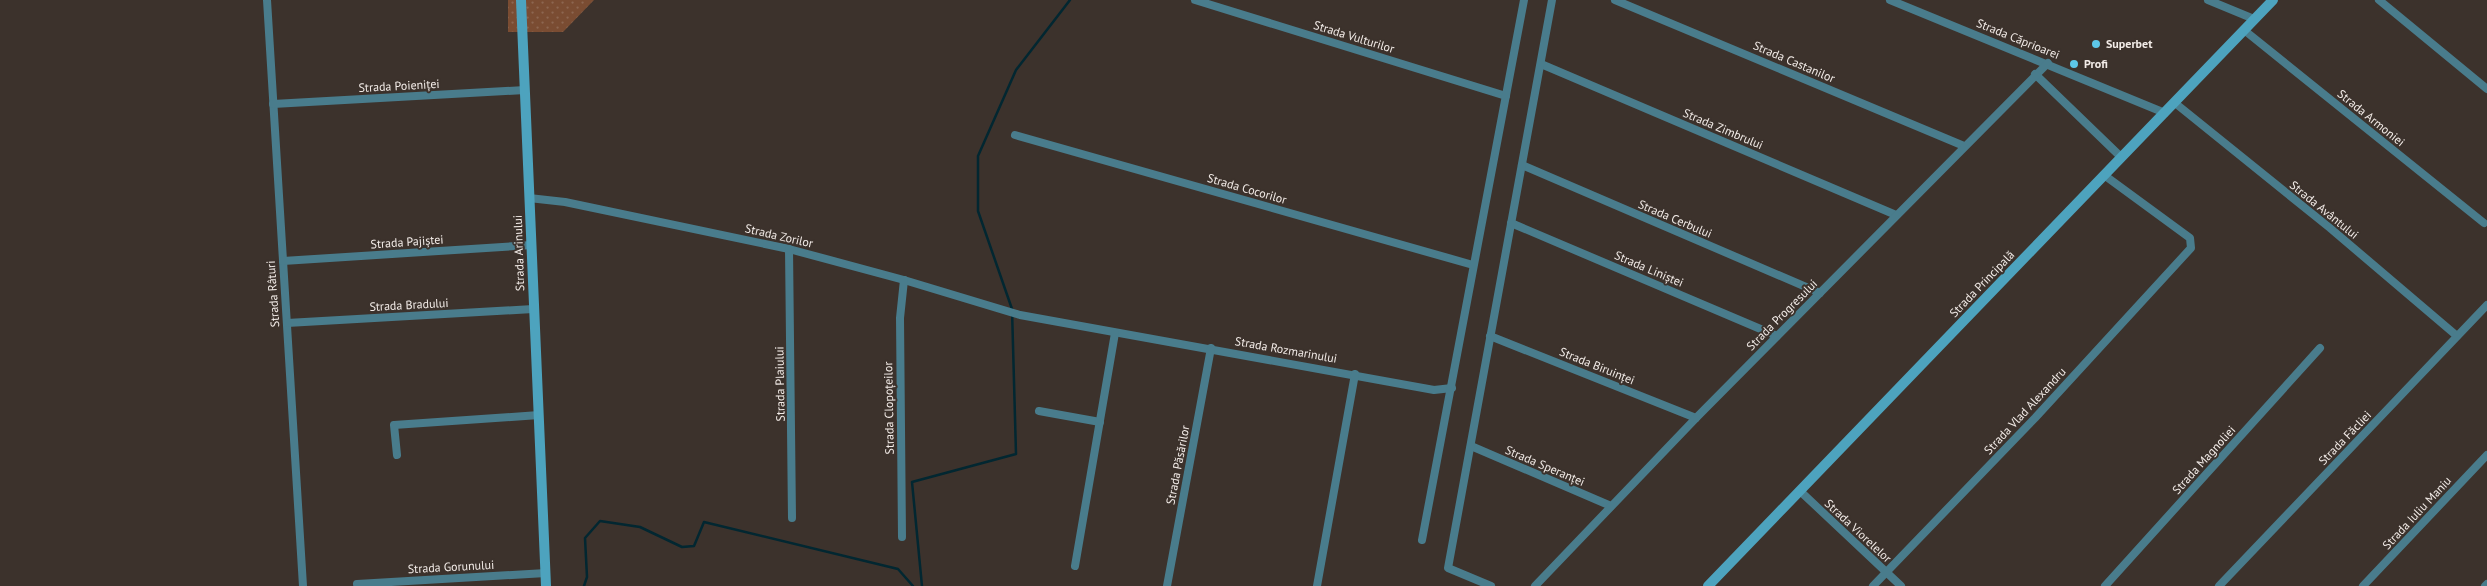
<svg xmlns="http://www.w3.org/2000/svg" width="2487" height="586" viewBox="0 0 2487 586" font-family="'PT Sans',sans-serif">
	<style>
		.grass { fill: url(#grass-dots) }
		.lines { fill: none; stroke-linecap: round; stroke-linejoin: round }
		.stream { stroke: #022731; stroke-width: 2.5 }
		.street { stroke: #497c8c; stroke-width: 8 }
		.secondary { stroke: #4da3be; stroke-width: 10 }
		.poi-dot { fill: #5dc7e8; stroke: #3c322c; stroke-width: 2 }
		.labels { text-anchor: middle; stroke-width: 4; stroke-linejoin: round; paint-order: stroke }
		.street-label { font-size: 12px; fill: #f3ece8; stroke: #3c322c }
		.poi-label { font-size: 12px; font-weight: bold; fill: #f3ece8; stroke: #3c322c; text-anchor: start }
	</style>
	<defs>
		<pattern id="grass-dots" width="8" height="8" patternUnits="userSpaceOnUse" patternTransform="scale(1.25)"><rect width="8" height="8" fill="#7a4c32"/><path d="M2 2h.1M6 6h.1" fill="none" stroke="#8d6650" stroke-width="1.8" stroke-linecap="round"/></pattern>
	</defs>
	<rect width="100%" height="100%" fill="#3c322c"/>
	<!-- grass -->
	<path class="grass" d="M508,0H594L563,32H508Z"/>
	<g class="lines">
		<!-- stream -->
		<g class="stream">
			<path d="M584,586L587,577L585,538L600,521L640,527L682,547L694,546L704,522L898,569L913,586"/>
			<path d="M922,586L912,482L1016,454L1012,309L978,211V156L1016,70L1070,0"/>
		</g>
		<!-- street -->
		<g class="street">
			<path d="M267,0L303,586"/>
			<path d="M1195,0L1506,96"/>
			<path d="M1615,0L1964,146"/>
			<path d="M1890,0L2165,113"/>
			<path d="M2208,0L2254,19"/>
			<path d="M2379,0L2487,89"/>
			<path d="M2244,30L2484,223"/>
			<path d="M1541,64L1896,215"/>
			<path d="M2035,74L2121,157"/>
			<path d="M2175,103L2330,228L2457,336"/>
			<path d="M273,104L525,90"/>
			<path d="M1015,135L1473,265"/>
			<path d="M1522,165L1820,293"/>
			<path d="M529,198L565,202L789,249L904,280L1020,315L1434,390L1452,388"/>
			<path d="M1511,223L1777,336"/>
			<path d="M789,249L792,518"/>
			<path d="M283,261L532,245"/>
			<path d="M287,323L533,309"/>
			<path d="M1490,336L1696,418"/>
			<path d="M1039,411L1100,422"/>
			<path d="M1471,446L1611,506"/>
			<path d="M397,455L394,425L539,415"/>
			<path d="M1800,491L1901,586"/>
			<path d="M902,537L900,318L904,280"/>
			<path d="M1422,540L1524,0"/>
			<path d="M1075,566L1115,333"/>
			<path d="M357,584L546,573"/>
			<path d="M1167,586L1211,348"/>
			<path d="M1317,586L1355,374"/>
			<path d="M1491,586L1448,568L1552,0"/>
			<path d="M1535,586L1696,418L2048,63"/>
			<path d="M1873,586L2035,418L2191,248L2190,238L2104,175"/>
			<path d="M2105,586L2320,348"/>
			<path d="M2219,586L2487,305"/>
			<path d="M2363,586L2487,455"/>
			<path d="M2485,586L2487,584"/>
		</g>
		<!-- secondary -->
		<g class="secondary">
			<path d="M521,0L546,586"/>
			<path d="M1708,586L2273,0"/>
		</g>
	</g>
	<!-- markers -->
	<g class="poi-dot">
		<circle cx="2096" cy="44" r="5"/>
		<circle cx="2074" cy="64" r="5"/>
	</g>
	<g class="labels">
		<!-- street labels -->
		<g class="street-label">
			<text transform="translate(1354 37) rotate(17)" y="4">Strada Vulturilor</text>
			<text transform="translate(2018 39) rotate(22)" y="4">Strada Căprioarei</text>
			<text transform="translate(1794 62) rotate(23)" y="4">Strada Castanilor</text>
			<text transform="translate(399 86) rotate(-3)" y="4">Strada Poieniței</text>
			<text transform="translate(2371 118) rotate(39)" y="4">Strada Armoniei</text>
			<text transform="translate(1723 129) rotate(23)" y="4">Strada Zimbrului</text>
			<text transform="translate(1247 189) rotate(16)" y="4">Strada Cocorilor</text>
			<text transform="translate(2324 210) rotate(39)" y="4">Strada Avântului</text>
			<text transform="translate(1675 219) rotate(23)" y="4">Strada Cerbului</text>
			<text transform="translate(779 236) rotate(13)" y="4">Strada Zorilor</text>
			<text transform="translate(407 242) rotate(-4)" y="4">Strada Pajiștei</text>
			<text transform="translate(519 253) rotate(-92)" y="4">Strada Arinului</text>
			<text transform="translate(1649 269) rotate(23)" y="4">Strada Liniștei</text>
			<text transform="translate(1982 284) rotate(-46)" y="4">Strada Principală</text>
			<text transform="translate(273 294) rotate(-94)" y="4">Strada Râturi</text>
			<text transform="translate(409 305) rotate(-3)" y="4">Strada Bradului</text>
			<text transform="translate(1782 315) rotate(-45)" y="4">Strada Progresului</text>
			<text transform="translate(1286 350) rotate(10)" y="4">Strada Rozmarinului</text>
			<text transform="translate(1597 366) rotate(22)" y="4">Strada Biruinței</text>
			<text transform="translate(780 384) rotate(-91)" y="4">Strada Plaiului</text>
			<text transform="translate(889 408) rotate(-91)" y="4">Strada Clopoțeilor</text>
			<text transform="translate(2025 411) rotate(-47)" y="4">Strada Vlad Alexandru</text>
			<text transform="translate(2345 438) rotate(-46)" y="4">Strada Făcliei</text>
			<text transform="translate(2204 460) rotate(-48)" y="4">Strada Magnoliei</text>
			<text transform="translate(1178 465) rotate(-79)" y="4">Strada Păsărilor</text>
			<text transform="translate(1545 466) rotate(23)" y="4">Strada Speranței</text>
			<text transform="translate(2417 513) rotate(-47)" y="4">Strada Iuliu Maniu</text>
			<text transform="translate(1858 531) rotate(43)" y="4">Strada Viorelelor</text>
			<text transform="translate(451 567) rotate(-3)" y="4">Strada Gorunului</text>
		</g>
		<!-- poi labels -->
		<g class="poi-label">
			<text x="2106" y="48">Superbet</text>
			<text x="2084" y="68">Profi</text>
		</g>
	</g>
</svg>
